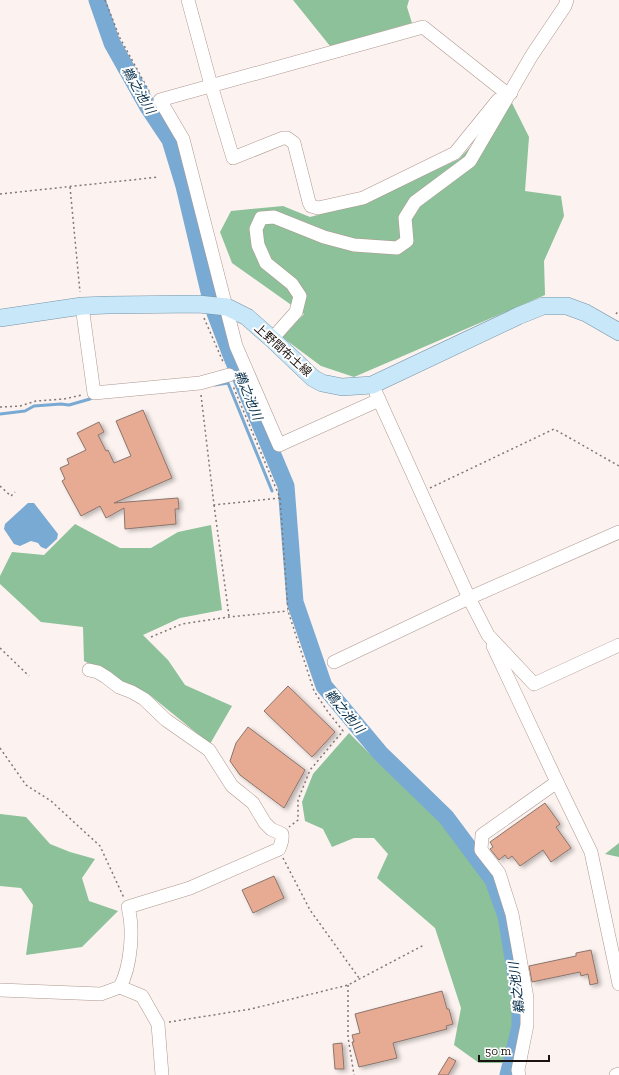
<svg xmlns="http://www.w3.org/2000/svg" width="619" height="1075" viewBox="0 0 619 1075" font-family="'Zilla Slab','Noto Sans JP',serif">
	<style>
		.forest { fill: #8cc199 }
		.water { fill: #79aad3 }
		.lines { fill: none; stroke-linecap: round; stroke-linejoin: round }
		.stream { stroke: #79aad3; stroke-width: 3 }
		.river { stroke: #79aad3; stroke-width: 17 }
		.building { fill: #e7ab93; stroke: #8a756d; filter: url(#shadow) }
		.minor-casing { stroke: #ae9890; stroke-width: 14 }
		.major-casing { stroke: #7493a5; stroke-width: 18 }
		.path { stroke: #817875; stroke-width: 1.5; stroke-dasharray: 2 3; stroke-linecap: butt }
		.minor { stroke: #fff; stroke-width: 13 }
		.major { stroke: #c8e8f9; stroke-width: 17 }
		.labels { text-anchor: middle; stroke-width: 4; stroke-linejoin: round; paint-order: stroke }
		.street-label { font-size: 12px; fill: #1b1310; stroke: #fff }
		.water-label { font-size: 13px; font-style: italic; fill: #052d48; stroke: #fff }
	</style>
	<defs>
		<filter id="shadow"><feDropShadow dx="3" dy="2" stdDeviation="2" flood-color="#0004"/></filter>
	</defs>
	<rect width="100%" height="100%" fill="#fcf2ef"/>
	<!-- forest -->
	<g class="forest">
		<path d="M293,0H409L407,7L412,23L330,46Z"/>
		<path d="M512,103L529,137L525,191L561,196L564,216L544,261L545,295L354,377L321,366L282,337L304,314L232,263L220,232L231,211L283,206L310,217L367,202L459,159Z"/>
		<path d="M75,524L120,548H151L178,532L211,525L222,610L180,618L143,635L168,660L185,685L232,706L210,744L151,696L84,661L83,627L41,622L0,584V576L12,552L44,555Z"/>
		<path d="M349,733L379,763L443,820L489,884L501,919L514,998L516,1029L502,1063H479L454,1045L461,1008L435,928L377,878L388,854L374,838H354L332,847L323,829L305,821L302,802L313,774Z"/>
		<path d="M0,814L26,817L50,844L70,852L95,859L82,878L89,901L118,911L82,947L26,955L33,905L21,888L0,886Z"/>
		<path d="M619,843V857L605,854Z"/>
	</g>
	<!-- water -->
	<path class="water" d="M28,503H34L58,534L57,539L46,549L41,547L38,543L31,541L20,546L14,544L4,529L5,524Z"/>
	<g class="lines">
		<!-- stream -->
		<g class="stream">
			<path d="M215,385L228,383L272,491"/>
			<path d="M0,414L25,411L34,406L61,404L69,405L90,399"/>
		</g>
		<!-- river -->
		<g class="river">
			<path d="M97,0L112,43L148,107L170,140L184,186L210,296"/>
			<path d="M215,313L231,355L286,486L295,602L324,686L380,753L446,817L493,880L506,916L520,1000V1027L508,1075"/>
		</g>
	</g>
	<!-- building -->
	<g class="building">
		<path d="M143,410L172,478L114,503L178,498L179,509H175L176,524L125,529L124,508L106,518L100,506L81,516L62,481L65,479L60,468L69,464L67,459L86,450L77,433L99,422L104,432L98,435L106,451L108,450L114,463L131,456L116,421Z"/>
		<path d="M288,686L335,732L312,757L264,711Z"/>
		<path d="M248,727L305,770L284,808L240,775L230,761L236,743Z"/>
		<path d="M545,803L560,824L556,827L571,848L551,862L543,850L520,866L512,856L508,859L505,855L499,860L490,849L493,847L490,842Z"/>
		<path d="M274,876L284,898L253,913L242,890Z"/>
		<path d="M591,950L598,983L590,985L588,974L581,976L580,972L532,982L529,966L576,956V953Z"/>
		<path d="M442,991L447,1009H449L453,1024L446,1026L447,1029L393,1043L397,1058L359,1067L352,1042H354L352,1035L360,1033L355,1014Z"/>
		<path d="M342,1043L344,1069H335L333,1044Z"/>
		<path d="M449,1057L456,1061L448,1075H438Z"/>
	</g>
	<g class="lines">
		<defs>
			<g id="minor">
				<path d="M188,0L211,85L233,158L283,138H287L294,143L309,202L311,206L318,208L363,198L455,153L498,100"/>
				<path d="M82,306L94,393L200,383L229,375"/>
				<path d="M272,339L296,312L300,296L292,284L266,263L258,245L256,229L261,218L274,217L324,237L354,245L397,248L407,241L405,218L415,202L470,161L532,55L565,6L567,0"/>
				<path d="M376,393L469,598L488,635L534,684L619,645"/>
				<path d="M379,400L279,445L236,346L183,139L160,100L423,27L505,92L511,93"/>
				<path d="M493,646L557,782L591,852L619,984"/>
				<path d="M334,662L469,598L619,532"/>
				<path d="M120,987L142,996L158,1024L162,1075"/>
				<path d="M0,990L101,994L120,987C131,966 134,930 128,907L190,888L279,849C281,844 283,840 282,834L271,829L265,823L253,803L232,786L209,750L166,720L144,699L132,692L119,687L106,677L98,672L89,670"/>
				<path d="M519,1075L518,1070L527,1025V998L512,914L499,873L481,850L482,835L557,782"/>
				<path d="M616,1075L619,1074"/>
			</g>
			<path id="major" d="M0,318L82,306L108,305L198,304L227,307L247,317L272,339L313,378L322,383L342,387L372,385L518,316L543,306H567L586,313L619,332"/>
		</defs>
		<!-- minor casing -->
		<use href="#minor" class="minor-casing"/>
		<!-- major casing -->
		<use href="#major" class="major-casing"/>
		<!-- path -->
		<g class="path">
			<path d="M105,0L120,38L150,93"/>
			<path d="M70,187L80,292"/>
			<path d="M0,194L159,177"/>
			<path d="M616,314L619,310"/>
			<path d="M204,318L224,364"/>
			<path d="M201,395L214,505L280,498L233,386"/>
			<path d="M0,407L20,406L36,401L64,399L82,395"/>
			<path d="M0,486L11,496L15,492"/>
			<path d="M430,488L554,429L619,466"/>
			<path d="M280,498L288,611L314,691L328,712L343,731L310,770L298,800V820L289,827"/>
			<path d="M214,505L229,616"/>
			<path d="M151,637L182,624L229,617L288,611"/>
			<path d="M0,648L29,676"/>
			<path d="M0,748L26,785L51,801L100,846L124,898"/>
			<path d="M283,858L310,910L359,978"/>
			<path d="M348,985V1037L354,1075"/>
			<path d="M169,1022L251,1009L348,985L424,945"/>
		</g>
		<!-- minor -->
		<use href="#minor" class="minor"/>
		<!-- major -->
		<use href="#major" class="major"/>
	</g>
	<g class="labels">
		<!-- street labels -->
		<g class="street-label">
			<text transform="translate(283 350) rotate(42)" y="4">上野間布土線</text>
		</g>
		<!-- water labels -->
		<g class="water-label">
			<text transform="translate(139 90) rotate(60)" y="5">鵜之池川</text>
			<text transform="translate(249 395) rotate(68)" y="5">鵜之池川</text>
			<text transform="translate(345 711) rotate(50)" y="5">鵜之池川</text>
			<text transform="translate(516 988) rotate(-97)" y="5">鵜之池川</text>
		</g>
	</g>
	<!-- scale -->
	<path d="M479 1055v6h70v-6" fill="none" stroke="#1b1310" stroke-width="2"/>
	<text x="485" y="1055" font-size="12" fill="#1b1310" stroke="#ffffff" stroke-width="3" paint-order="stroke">50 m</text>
</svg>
